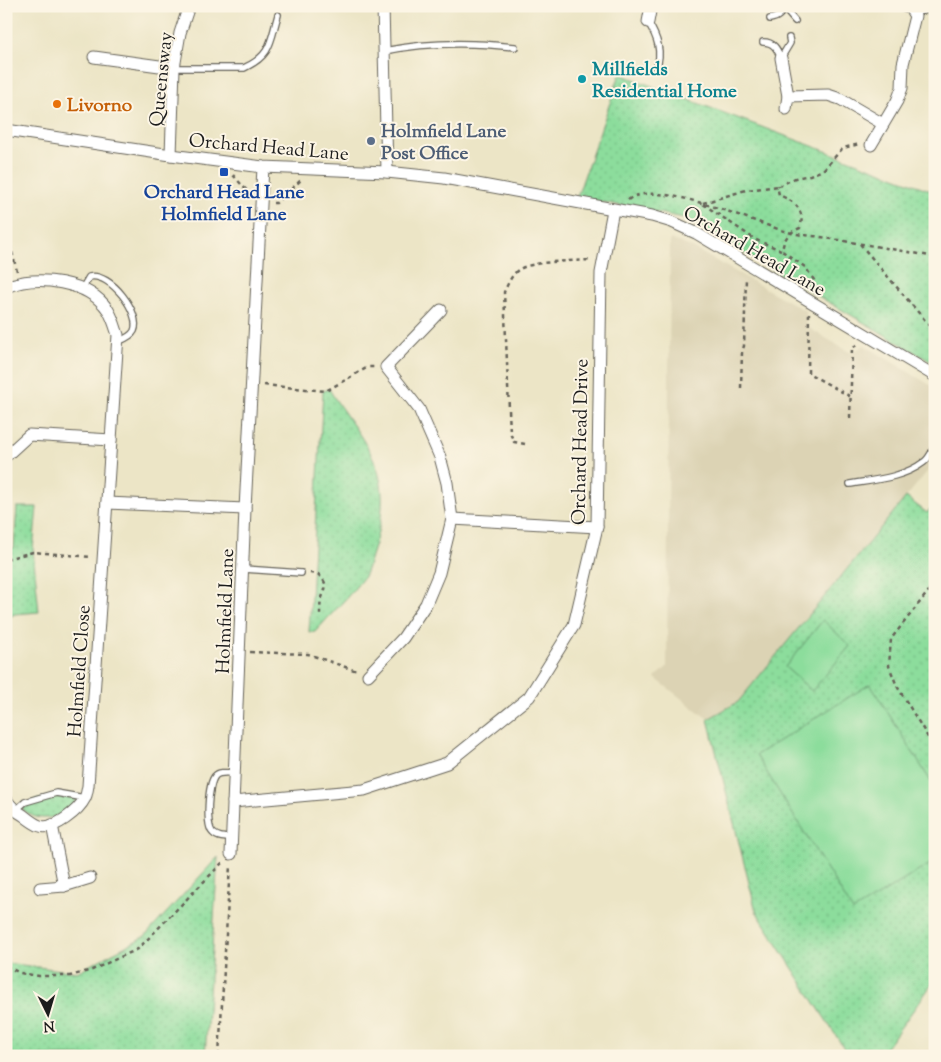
<svg xmlns="http://www.w3.org/2000/svg" width="941" height="1062" viewBox="0 0 941 1062" font-family="'Sorts Mill Goudy',serif">
	<style>
		.built { fill: #dcd3b4 }
		.green { fill: url(#green-dots); stroke: #547c5c }
		.pitch { fill: #8cdd9c; stroke: #547c5c }
		.lines { fill: none; stroke-linecap: round; stroke-linejoin: round }
		.lane-casing { stroke: #656258; stroke-width: 8 }
		.street-casing { stroke: #656258; stroke-width: 13 }
		.path { stroke: #656258; stroke-width: 2.5; stroke-dasharray: 4 4; stroke-linecap: butt }
		.lane { stroke: #fff; stroke-width: 5.5 }
		.street { stroke: #fff; stroke-width: 11 }
		.culture-dot { fill: #0f9aa8; stroke: #fcf5e5; stroke-width: 2 }
		.food-dot { fill: #e8710a; stroke: #fcf5e5; stroke-width: 2 }
		.service-dot { fill: #5c6f8a; stroke: #fcf5e5; stroke-width: 2 }
		.transit-dot { fill: #1a4fb4; stroke: #fcf5e5; stroke-width: 2 }
		.labels { text-anchor: middle; stroke-width: 4; stroke-linejoin: round; paint-order: stroke }
		.culture-label { font-size: 19px; font-weight: bold; fill: #0d838f; stroke: #fcf5e5; text-anchor: start }
		.street-label { font-size: 19px; fill: #1c1c1c; stroke: #fcf5e5 }
		.food-label { font-size: 19px; font-weight: bold; fill: #c56008; stroke: #fcf5e5; text-anchor: start }
		.service-label { font-size: 19px; font-weight: bold; fill: #4e5e75; stroke: #fcf5e5; text-anchor: start }
		.transit-label { font-size: 19px; font-weight: bold; fill: #164399; stroke: #fcf5e5 }
	</style>
	<defs>
		<pattern id="green-dots" width="8" height="8" patternUnits="userSpaceOnUse" patternTransform="scale(1.25)"><rect width="8" height="8" fill="#8cdd9c"/><path d="M2 2h.1M6 6h.1" fill="none" stroke="#78bd86" stroke-width="1.8" stroke-linecap="round"/></pattern>
	</defs>
	<rect width="100%" height="100%" fill="#fcf5e5"/>
	<filter id="ink" filterUnits="userSpaceOnUse"><feTurbulence type="fractalNoise" baseFrequency=".02" numOctaves="2"/><feDisplacementMap in="SourceGraphic" scale="10" xChannelSelector="R" yChannelSelector="G"/><feConvolveMatrix kernelMatrix="1 2 1 2 8 2 1 2 1" color-interpolation-filters="sRGB"/></filter>
	<filter id="wash" filterUnits="userSpaceOnUse"><feTurbulence type="fractalNoise" baseFrequency=".0096" numOctaves="4" result="noise"/><feDisplacementMap in="SourceGraphic" scale="20" xChannelSelector="R" yChannelSelector="G"/><feGaussianBlur stdDeviation="1.12" result="paint"/><feColorMatrix in="noise" values="0 0 0 0 0 0 0 0 0 0 0 0 0 0 0 0 0 1.4 0 .05"/><feComposite in="paint" operator="in"/></filter>
	<g filter="url(#wash)">
		<rect width="100%" height="100%" fill="#ece5c6"/>
		<!-- built -->
		<path class="built" d="M670,239L691,247L806,311L807,327L851,353L864,345L935,388V462L738,702L708,719L655,678L667,667Z"/>
		<!-- green -->
		<g class="green">
			<path d="M620,74L935,192V364L684,218L577,197Z"/>
			<path d="M329,389C343,413 362,434 374,460C388,493 382,524 371,556C369,563 367,572 363,578C349,597 331,614 315,632H309L323,391Z"/>
			<path d="M906,497L927,513L935,503V980L880,1056H849L756,911L708,719L738,702Z"/>
			<path d="M17,507H37L33,550L39,612L15,614L6,619V548H14Z"/>
			<path d="M58,796L77,798C70,813 52,821 36,817C31,816 27,812 22,809L34,800Z"/>
			<path d="M218,857L205,1056H6V963L77,972L145,936Z"/>
		</g>
		<!-- pitch -->
		<g class="pitch">
			<path d="M823,620L850,646L812,691L785,667Z"/>
			<path d="M870,684L935,788V861L853,911L756,755Z"/>
		</g>
	</g>
	<g filter="url(#ink)">
		<g class="lines">
			<defs>
				<g id="lane">
					<path d="M785,7L788,13L795,21"/>
					<path d="M914,12L935,9"/>
					<path d="M770,19C778,18 781,14 785,7"/>
					<path d="M648,22C657,37 663,52 656,69"/>
					<path d="M763,42C774,42 777,49 781,58"/>
					<path d="M384,51C427,42 472,42 515,47"/>
					<path d="M781,58L790,43L789,38"/>
					<path d="M174,68H244C272,55 270,42 278,15"/>
					<path d="M82,289L89,277C110,271 142,314 134,331C131,337 122,340 117,342"/>
					<path d="M850,484C874,480 903,478 924,462C929,459 932,451 935,446"/>
					<path d="M244,569L301,573"/>
					<path d="M16,810L25,802L56,793L85,798"/>
					<path d="M231,838C225,838 218,838 213,833C205,826 208,784 215,776C219,771 229,773 234,773"/>
				</g>
				<g id="street">
					<path d="M383,6L387,172"/>
					<path d="M785,6V7"/>
					<path d="M648,22L651,6"/>
					<path d="M94,57L174,68"/>
					<path d="M781,58L788,96L786,109"/>
					<path d="M788,96L828,95L840,99L883,124"/>
					<path d="M6,130L171,155L263,167L387,172L444,178L652,216L672,222L696,233L935,376"/>
					<path d="M871,145L897,101L902,88L903,64L915,16L910,8L904,6"/>
					<path d="M171,155L174,68L180,33L189,6"/>
					<path d="M6,287C37,274 89,281 108,310C113,318 115,326 118,335L88,786C87,790 87,794 85,798C79,810 54,831 40,826C34,824 28,819 23,815C16,811 10,806 6,799"/>
					<path d="M6,456L29,435L111,440"/>
					<path d="M107,503L245,509"/>
					<path d="M452,519L597,527"/>
					<path d="M368,675L403,638L426,604L439,573L452,519L447,483L440,457L419,409L386,367L441,310"/>
					<path d="M233,802L364,790L447,763L529,697L574,625L597,527L601,273L613,210"/>
					<path d="M52,825L64,886"/>
					<path d="M231,854L245,509L263,167"/>
					<path d="M40,888L64,886L90,878"/>
				</g>
			</defs>
			<!-- lane casing -->
			<use href="#lane" class="lane-casing"/>
			<!-- street casing -->
			<use href="#street" class="street-casing"/>
			<!-- path -->
			<g class="path">
				<path d="M233,175L249,193"/>
				<path d="M628,200C654,177 757,224 788,232C800,236 814,235 826,238C862,244 899,250 935,257"/>
				<path d="M273,203H276L301,180"/>
				<path d="M703,203L746,190L779,186"/>
				<path d="M703,204L756,240L781,250"/>
				<path d="M6,229L17,271"/>
				<path d="M860,244L935,332"/>
				<path d="M812,288L814,280L805,267L782,251C784,238 788,233 800,228C806,210 794,201 779,195L778,190L779,186L795,178L810,175L823,170L843,148L860,144"/>
				<path d="M809,313L808,373L851,397"/>
				<path d="M264,385L326,391L368,367H374"/>
				<path d="M741,388L742,352L744,346L746,277"/>
				<path d="M850,418L852,348L858,344"/>
				<path d="M525,444L514,442L510,433L504,292C508,284 512,273 520,269C532,261 576,261 592,260"/>
				<path d="M6,559L33,552L92,557"/>
				<path d="M310,573L318,574C329,585 326,587 321,600C320,606 320,612 320,618"/>
				<path d="M935,583L891,639L889,666L897,686L935,749"/>
				<path d="M250,652L308,654L357,671"/>
				<path d="M6,966L20,973L39,976H70L92,970L138,949L223,862"/>
				<path d="M219,1056L230,865"/>
			</g>
			<!-- lane -->
			<use href="#lane" class="lane"/>
			<!-- street -->
			<use href="#street" class="street"/>
		</g>
	</g>
	<!-- markers -->
	<circle class="culture-dot" cx="582" cy="79" r="5"/>
	<circle class="food-dot" cx="57" cy="104" r="5"/>
	<circle class="service-dot" cx="371" cy="141" r="5"/>
	<rect class="transit-dot" x="219" y="167" width="10" height="10" rx="2.5"/>
	<g class="labels">
		<!-- culture labels -->
		<g class="culture-label">
			<text x="592" y="75">Millfields<tspan x="592" dy="22">Residential Home</tspan></text>
		</g>
		<!-- street labels -->
		<g class="street-label">
			<text transform="translate(160 79) rotate(-84)" y="7">Queensway</text>
			<text transform="translate(269 146) rotate(5)" y="7">Orchard Head Lane</text>
			<text transform="translate(755 250) rotate(30)" y="7">Orchard Head Lane</text>
			<text transform="translate(579 442) rotate(-89)" y="7">Orchard Head Drive</text>
			<text transform="translate(224 611) rotate(-88)" y="7">Holmfield Lane</text>
			<text transform="translate(78 671) rotate(-86)" y="7">Holmfield Close</text>
		</g>
		<!-- food labels -->
		<g class="food-label">
			<text x="67" y="111">Livorno</text>
		</g>
		<!-- service labels -->
		<g class="service-label">
			<text x="381" y="137">Holmfield Lane<tspan x="381" dy="22">Post Office</tspan></text>
		</g>
		<!-- transit labels -->
		<g class="transit-label">
			<text x="224" y="198">Orchard Head Lane<tspan x="224" dy="22">Holmfield Lane</tspan></text>
		</g>
	</g>
	<!-- margin -->
	<rect width="941" height="1062" fill="none" stroke="#fcf5e5" stroke-width="25"/>
	<!-- north arrow -->
	<g transform="translate(48 1014) rotate(175)" stroke="#fcf5e5" stroke-width="4" paint-order="stroke">
	<path d="M0-4L9 19L0 12L-9 19Z" fill="#1c1c1c"/>
	<text y="-8" font-size="14" font-weight="bold" text-anchor="middle" fill="#1c1c1c">N</text>
	</g>
</svg>
